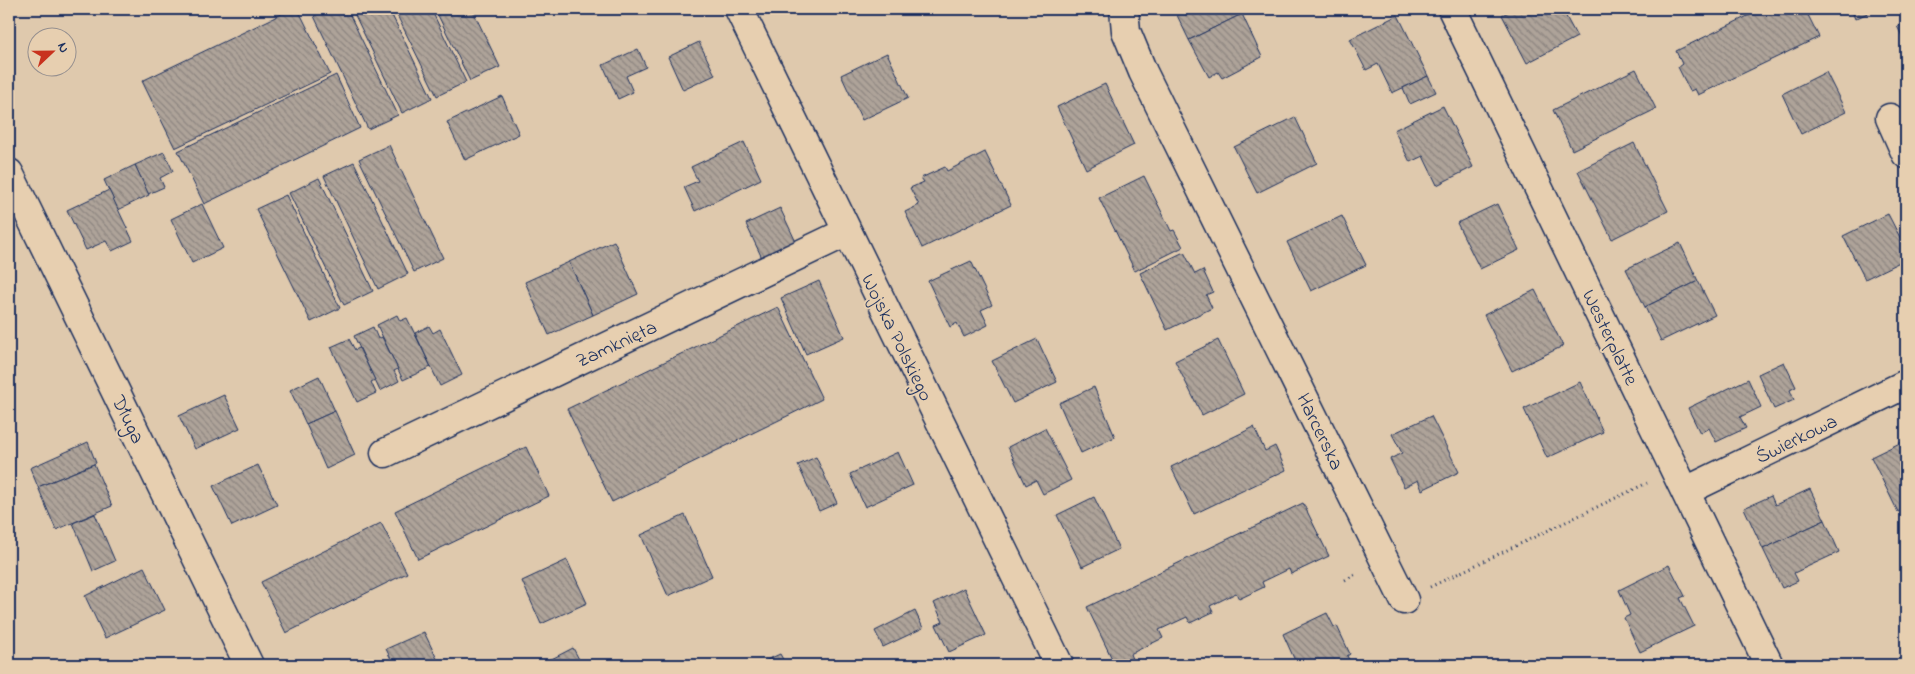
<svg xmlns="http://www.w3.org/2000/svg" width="1915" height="674" viewBox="0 0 1915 674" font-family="'Indie Flower',sans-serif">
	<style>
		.building { fill: url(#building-back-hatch); stroke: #1b2f5e }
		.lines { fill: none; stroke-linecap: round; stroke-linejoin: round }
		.minor-casing { stroke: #1b2f5e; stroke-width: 31 }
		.tertiary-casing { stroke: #1b2f5e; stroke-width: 31 }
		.path { stroke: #1b2f5e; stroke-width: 3; stroke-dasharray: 1 4; stroke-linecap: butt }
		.minor { stroke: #e7cfb0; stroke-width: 28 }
		.tertiary { stroke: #e7cfb0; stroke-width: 28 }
		.labels { text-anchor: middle; stroke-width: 4; stroke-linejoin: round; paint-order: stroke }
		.street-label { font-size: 20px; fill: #1b2f5e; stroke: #e7cfb0 }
	</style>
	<defs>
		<pattern id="building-back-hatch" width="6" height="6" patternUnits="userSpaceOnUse" patternTransform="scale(1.25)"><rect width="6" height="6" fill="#aea399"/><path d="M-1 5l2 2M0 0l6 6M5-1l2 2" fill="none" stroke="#8d8580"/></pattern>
	</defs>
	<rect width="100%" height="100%" fill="#dfc9ad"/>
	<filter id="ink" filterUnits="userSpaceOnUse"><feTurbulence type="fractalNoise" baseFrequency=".02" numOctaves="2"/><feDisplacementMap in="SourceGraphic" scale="10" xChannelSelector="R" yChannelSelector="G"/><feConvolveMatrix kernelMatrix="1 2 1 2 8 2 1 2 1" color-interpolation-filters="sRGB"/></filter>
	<g filter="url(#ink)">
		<!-- building -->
		<g class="building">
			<path d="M292,9H298L330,74L175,148L142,81Z"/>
			<path d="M330,9H347L398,115L368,129L314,16Z"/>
			<path d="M352,9H389L432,98L402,113Z"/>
			<path d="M394,9H431L466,82L437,96Z"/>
			<path d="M435,9H472L500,67L470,81Z"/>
			<path d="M1174,9H1239L1242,14L1189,40Z"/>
			<path d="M1514,9H1562L1577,37L1527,63L1502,15Z"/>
			<path d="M1762,9H1805L1819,37L1698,95L1695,89L1690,91L1678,67L1682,64L1676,51Z"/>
			<path d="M1851,9H1876L1855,19Z"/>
			<path d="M1242,14L1262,57L1222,78L1218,72L1209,77L1189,40Z"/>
			<path d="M1398,15L1428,76L1392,93L1378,64L1366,70L1350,39Z"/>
			<path d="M1906,21V44L1897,26Z"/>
			<path d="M699,42L715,75L683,90L668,57Z"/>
			<path d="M638,49L646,67L626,76L633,92L618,99L603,65Z"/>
			<path d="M887,53L908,98L862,120L841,75Z"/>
			<path d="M1636,69L1656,109L1572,150L1553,110Z"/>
			<path d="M1826,72L1846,112L1801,134L1782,94Z"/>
			<path d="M336,75L360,128L204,204L178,151Z"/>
			<path d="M1428,76L1436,92L1410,104L1403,88Z"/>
			<path d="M1105,84L1134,145L1086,169L1057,107Z"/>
			<path d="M502,96L519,134L465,160L447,122Z"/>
			<path d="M1443,106L1473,167L1437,185L1423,156L1410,162L1394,130Z"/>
			<path d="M1295,117L1317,163L1257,193L1234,147Z"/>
			<path d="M744,142L761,179L695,211L684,187L698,181L691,167Z"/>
			<path d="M1634,143L1668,211L1612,239L1578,171Z"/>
			<path d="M389,145L443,258L414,272L359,159Z"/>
			<path d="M164,152L173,171L160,178L164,187L148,194L135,165Z"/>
			<path d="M985,152L1011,205L922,248L905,212L919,205L910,188L924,182L921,178L945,167L947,171Z"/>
			<path d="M354,162L408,274L378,289L324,176Z"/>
			<path d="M135,165L149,195L118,210L104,180Z"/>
			<path d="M1144,176L1171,231L1174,230L1183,247L1135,271L1099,198Z"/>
			<path d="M319,178L373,291L344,305L289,193Z"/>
			<path d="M109,190L133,241L112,251L106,241L86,250L67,210Z"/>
			<path d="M286,195L340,308L311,322L256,209Z"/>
			<path d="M202,204L223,248L192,263L171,219Z"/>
			<path d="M1497,204L1519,250L1480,269L1457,223Z"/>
			<path d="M780,208L796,242L762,258L746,224Z"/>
			<path d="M1888,214L1906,249V259L1865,279L1843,236Z"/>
			<path d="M1342,216L1366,265L1311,291L1287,242Z"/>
			<path d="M614,241L638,294L593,315L569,262Z"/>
			<path d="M1680,243L1698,281L1645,307L1626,269Z"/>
			<path d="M1184,252L1195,274L1203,270L1213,292L1206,295L1212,308L1167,330L1140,273Z"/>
			<path d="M971,261L992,305L981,310L988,325L964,337L957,323L950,327L928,281Z"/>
			<path d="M569,262L593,315L549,335L525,282Z"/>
			<path d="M9,273L15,287L9,290Z"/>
			<path d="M819,281L844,337L806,354L781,298Z"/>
			<path d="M1698,281L1715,315L1661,341L1645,307Z"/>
			<path d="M1535,290L1563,346L1512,371L1484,315Z"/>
			<path d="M778,307L822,399L612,502L567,409Z"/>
			<path d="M397,315L400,321L407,318L431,367L403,380L377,325Z"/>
			<path d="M429,326L433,333L440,329L462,375L440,386L415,333Z"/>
			<path d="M373,327L378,339L382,337L398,369L394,371L399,381L380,391L354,336Z"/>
			<path d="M349,339L355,350L359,348L375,380L371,382L376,393L357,402L331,347Z"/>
			<path d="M1037,339L1057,382L1013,403L992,361Z"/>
			<path d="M1218,340L1244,394L1202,415L1175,361Z"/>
			<path d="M1784,362L1796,387L1790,390L1794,400L1774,409L1758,374Z"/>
			<path d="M319,376L335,411L306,424L290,390Z"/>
			<path d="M1748,379L1761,407L1740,417L1746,428L1716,442L1709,428L1700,433L1688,408Z"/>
			<path d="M1580,382L1603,432L1547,458L1524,409Z"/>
			<path d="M1094,387L1115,437L1081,453L1059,403Z"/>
			<path d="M224,395L240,428L195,449L179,416Z"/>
			<path d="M335,411L355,455L326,469L306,424Z"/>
			<path d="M1431,416L1459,472L1422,490L1418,480L1404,487L1390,459L1402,453L1392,434Z"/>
			<path d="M1254,427L1265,451L1275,446L1286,470L1194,514L1171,467Z"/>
			<path d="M1045,428L1071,480L1043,494L1036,480L1026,485L1008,447Z"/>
			<path d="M1906,440V508L1898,512L1871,457Z"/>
			<path d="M88,442L96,463L38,487L30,468Z"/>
			<path d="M526,447L549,496L418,559L395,511Z"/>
			<path d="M898,452L913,485L865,507L850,474Z"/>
			<path d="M816,457L837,503L819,511L798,465Z"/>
			<path d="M94,464L112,506L56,530L38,487Z"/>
			<path d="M258,465L277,505L232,526L213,486Z"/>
			<path d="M1810,489L1825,520L1763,549L1744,508L1771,496L1775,505Z"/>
			<path d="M1094,497L1119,549L1082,567L1057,515Z"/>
			<path d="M1303,503L1329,556L1291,574L1289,569L1262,582L1264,587L1239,599L1236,593L1210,606L1213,612L1190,623L1187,617L1159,630L1163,638L1130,654L1134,664L1115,665L1087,607Z"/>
			<path d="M95,514L115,561L93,571L73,523Z"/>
			<path d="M685,515L712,576L668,596L641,535Z"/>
			<path d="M1825,520L1839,552L1794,573L1798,581L1782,588L1763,549Z"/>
			<path d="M381,523L407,573L286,633L261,582Z"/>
			<path d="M567,560L587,603L541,624L522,581Z"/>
			<path d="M1669,565L1685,596L1680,598L1694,626L1640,652L1624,618L1630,615L1619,590Z"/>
			<path d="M144,567L165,610L105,638L85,596Z"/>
			<path d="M964,588L986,635L949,652L936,625L943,622L934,603Z"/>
			<path d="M915,611L923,628L883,647L875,631Z"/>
			<path d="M1327,613L1334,627L1337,626L1350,654L1347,656L1352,665H1297L1283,634Z"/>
			<path d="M424,632L440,665H394L386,649Z"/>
			<path d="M573,648L582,665H528L538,661L540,665Z"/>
			<path d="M780,654L786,665H756Z"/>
		</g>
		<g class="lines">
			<defs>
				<g id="minor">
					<path d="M1124,9L1126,31L1143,72L1404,600"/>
					<path d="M1452,9L1769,665"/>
					<path d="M1890,118L1906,154"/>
					<path d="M9,173L249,665"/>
					<path d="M385,453L847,232"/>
					<path d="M1686,491L1906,384"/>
				</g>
				<path id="tertiary" d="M739,9L1059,665"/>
			</defs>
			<!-- minor casing -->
			<use href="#minor" class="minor-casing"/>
			<!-- tertiary casing -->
			<use href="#tertiary" class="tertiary-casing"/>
			<!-- path -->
			<g class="path">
				<path d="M1345,580L1358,573"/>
				<path d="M1430,587L1647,483"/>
			</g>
			<!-- minor -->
			<use href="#minor" class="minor"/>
			<!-- tertiary -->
			<use href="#tertiary" class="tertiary"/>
		</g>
	</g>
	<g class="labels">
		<!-- street labels -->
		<g class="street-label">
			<text transform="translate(898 337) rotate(64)" y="7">Wojska Polskiego</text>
			<text transform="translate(1611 337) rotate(64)" y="7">Westerplatte</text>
			<text transform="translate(616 343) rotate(-25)" y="7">Zamknięta</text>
			<text transform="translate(129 419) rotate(64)" y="7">Długa</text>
			<text transform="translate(1321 431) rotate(64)" y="7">Harcerska</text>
			<text transform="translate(1796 438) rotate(-26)" y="7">Świerkowa</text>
		</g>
	</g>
	<!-- margin -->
	<rect width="1915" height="674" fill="none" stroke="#e7cfb0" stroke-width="30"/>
	<rect x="15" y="15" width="1885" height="644" fill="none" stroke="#1b2f5e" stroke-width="2" filter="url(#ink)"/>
	<!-- north arrow -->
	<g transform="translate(52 52) rotate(68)"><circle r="24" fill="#e7cfb0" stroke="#958f8f"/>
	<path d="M0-4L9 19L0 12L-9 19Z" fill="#c8321e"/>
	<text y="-8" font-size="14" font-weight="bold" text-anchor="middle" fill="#1b2f5e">N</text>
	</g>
</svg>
